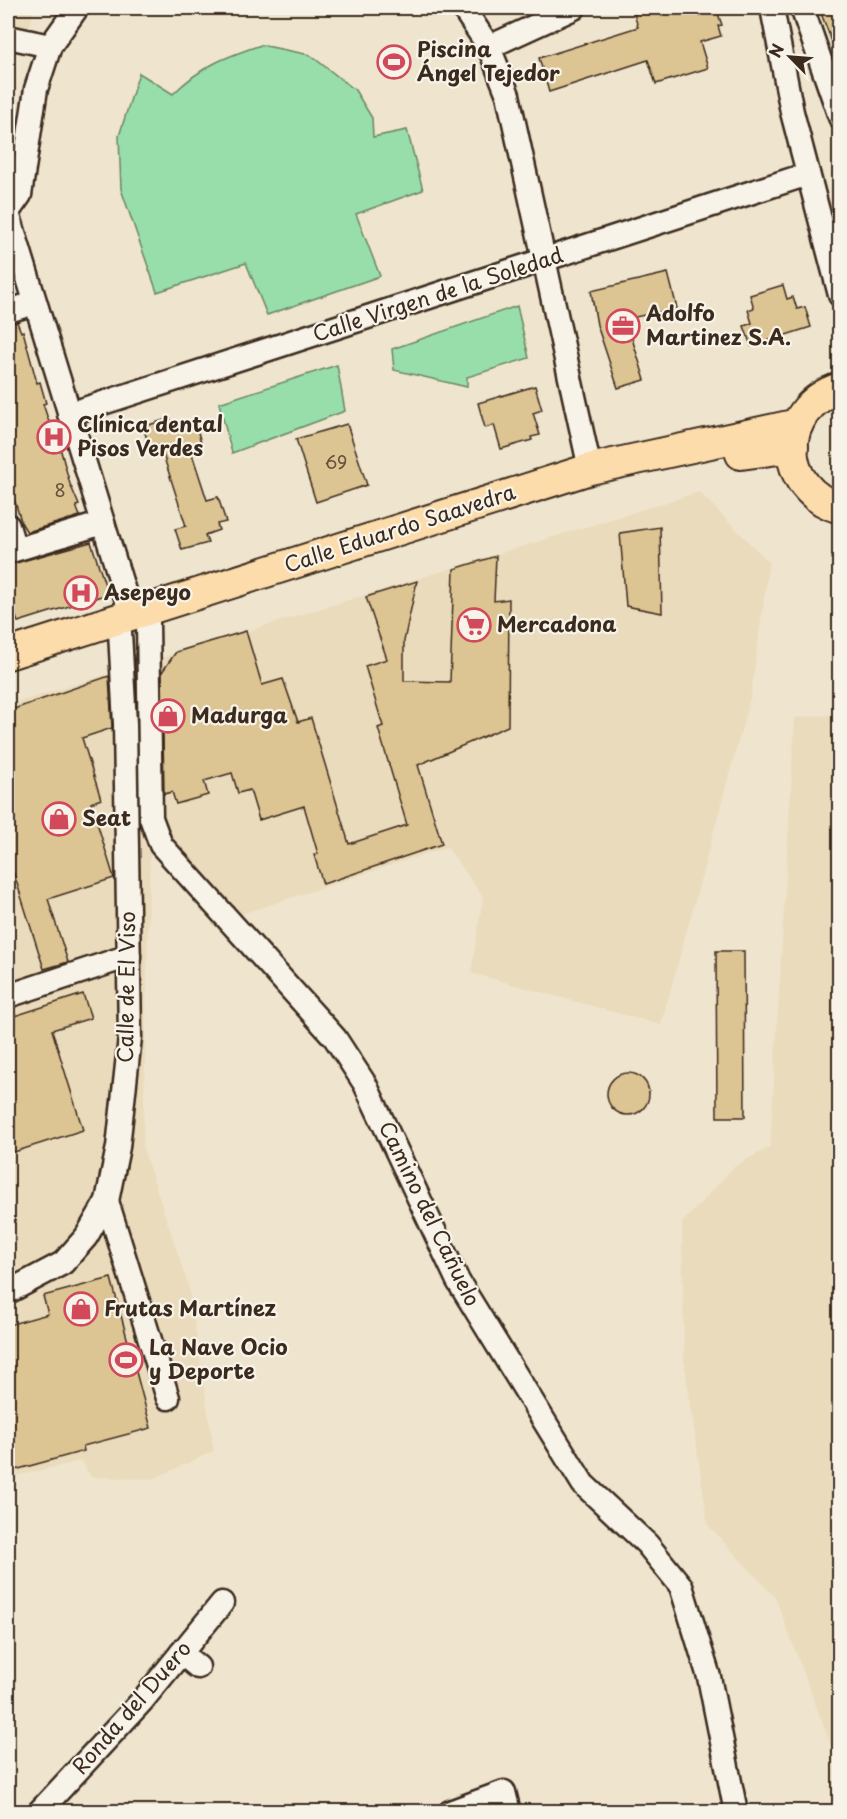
<svg xmlns="http://www.w3.org/2000/svg" width="847" height="1819" viewBox="0 0 847 1819" font-family="'Playpen Sans',sans-serif">
	<style>
		.built { fill: #eadbbc }
		.green { fill: #98deab; stroke: #6a8464; stroke-width: 1.5 }
		.building { fill: #ddc493; stroke: #3b2a1e; stroke-width: 1.5 }
		.lines { fill: none; stroke-linecap: round; stroke-linejoin: round }
		.minor-casing { stroke: #3b2a1e; stroke-width: 27 }
		.major-casing { stroke: #3b2a1e; stroke-width: 34 }
		.minor { stroke: #f7f3e8; stroke-width: 22 }
		.major { stroke: #fddcac; stroke-width: 30 }
		.labels { text-anchor: middle; stroke-width: 4.5; stroke-linejoin: round; paint-order: stroke }
		.number-label { font-size: 18px; fill: #64503b }
		.poi-label { font-size: 21px; font-weight: bold; fill: #3b2a1e; stroke: #f7f3e8; text-anchor: start }
		.street-label { font-size: 21px; fill: #3b2a1e; stroke: #f7f3e8 }
	</style>
	<rect width="100%" height="100%" fill="#efe5ce"/>
	<filter id="ink" filterUnits="userSpaceOnUse"><feTurbulence type="fractalNoise" baseFrequency=".0167" numOctaves="2"/><feDisplacementMap in="SourceGraphic" scale="12" xChannelSelector="R" yChannelSelector="G"/><feConvolveMatrix kernelMatrix="1 2 1 2 8 2 1 2 1" color-interpolation-filters="sRGB"/></filter>
	<g filter="url(#ink)">
		<!-- built -->
		<g class="built">
			<path d="M8,8H35L29,28L8,23Z"/>
			<path d="M699,492L769,562L751,695L661,1025L471,973L483,897L447,847L214,923L150,848L143,1148L189,1288L214,1451L153,1479L91,1477L81,1461L8,1478V705Z"/>
			<path d="M839,714H840L839,1767L775,1597L708,1525L684,1360L682,1223L735,1166L770,1147L795,718Z"/>
		</g>
		<!-- green -->
		<g class="green">
			<path d="M261,45L310,55L355,90L372,118L373,137L407,130L423,190L356,214L380,276L267,315L246,263L157,292L121,189L119,136L139,73L173,94C201,66 225,57 261,45Z"/>
			<path d="M517,306L529,358L467,377V387L394,370L392,349Z"/>
			<path d="M337,365L345,411L232,453L219,403Z"/>
		</g>
		<!-- building -->
		<g class="building">
			<path d="M648,8H716L722,25L718,26L721,36L700,42L708,68L656,84L648,60L549,92L539,58L638,27L634,14Z"/>
			<path d="M819,8H840V55H837Z"/>
			<path d="M668,273L677,308L626,319L645,380L618,388L597,325L591,291Z"/>
			<path d="M783,285L787,299L793,297L797,309L805,307L811,327L751,346L744,326L752,323L748,310L754,308L750,295Z"/>
			<path d="M17,322L21,332L23,331L37,383L40,382L46,403L43,404L53,434L56,433L70,484L79,505L76,506L80,516L27,532L22,524L8,480V324Z"/>
			<path d="M535,386L542,410L533,413L540,435L531,437L532,440L501,449L494,425L485,428L478,403Z"/>
			<path d="M170,418L174,426L185,422L187,428L196,425L203,450L192,454L207,500L218,497L226,522L217,524L219,530L205,535L208,543L182,550L175,529L186,526L168,470L160,445L150,448L143,427Z"/>
			<path d="M347,424L367,485L316,502L296,439Z"/>
			<path d="M660,527L662,613L626,606L620,533Z"/>
			<path d="M91,542L108,594L18,622L8,597V565Z"/>
			<path d="M496,556L494,601L509,599L508,726L418,765L442,844L323,884L314,855L318,854L304,806L259,820L250,790L238,793L232,773L204,781L208,795L176,804L172,792L164,794L162,672L176,652L246,631L262,685L283,679L298,722L311,718L349,844L407,825L378,728L383,726L365,666L387,659L366,597L417,581L404,641V681L450,682L454,569Z"/>
			<path d="M109,676L112,728L82,738L101,799L91,803L114,878L48,899L68,962L44,969L8,855V711Z"/>
			<path d="M716,951H744L745,1117H717Z"/>
			<path d="M83,994L91,1018L52,1030L83,1130L8,1154V1018Z"/>
			<circle cx="628" cy="1094" r="21"/>
			<path d="M111,1278L151,1428L83,1446L84,1451L15,1470L8,1443V1325L48,1314L43,1296Z"/>
		</g>
		<g class="lines">
			<defs>
				<g id="minor">
					<path d="M463,8L489,47L508,95L590,469"/>
					<path d="M772,8L792,112L840,295"/>
					<path d="M802,8L840,117"/>
					<path d="M8,37L50,46"/>
					<path d="M489,47L574,8"/>
					<path d="M8,212L20,195L36,89L50,46L77,8"/>
					<path d="M8,213L131,614"/>
					<path d="M8,311L35,303"/>
					<path d="M69,414L808,174"/>
					<path d="M8,526L15,549"/>
					<path d="M8,552L103,523"/>
					<path d="M148,622L151,818L161,845L335,1038L365,1084L458,1281L583,1484L647,1544L681,1586L709,1677L736,1812"/>
					<path d="M8,996L129,956"/>
					<path d="M107,1201L168,1398"/>
					<path d="M8,1292L63,1263L86,1237L107,1201L118,1147L130,1037L125,724L120,632"/>
					<path d="M181,1653L198,1667"/>
					<path d="M39,1812L142,1701L222,1603"/>
					<path d="M450,1812L504,1792L509,1812"/>
				</g>
				<g id="major">
					<path d="M840,388C777,408 776,489 840,508"/>
					<path d="M741,454L793,447"/>
					<path d="M8,654L590,469L798,424"/>
				</g>
			</defs>
			<!-- minor casing -->
			<use href="#minor" class="minor-casing"/>
			<!-- major casing -->
			<use href="#major" class="major-casing"/>
			<!-- minor -->
			<use href="#minor" class="minor"/>
			<!-- major -->
			<use href="#major" class="major"/>
		</g>
	</g>
	<!-- icons -->
	<defs>
		<symbol id="stadium-ring" viewBox="-11 -11 22 22"><circle r="9.5" fill="#f7f3e8" stroke="#d1495b" stroke-width="1.5"/><path d="M0-5a6.5 5 0 1 0 0 10a6.5 5 0 1 0 0-10ZM-3.5-1.8h7v3.6h-7Z" fill="#d1495b"/></symbol>
		<symbol id="office-ring" viewBox="-11 -11 22 22"><circle r="9.5" fill="#f7f3e8" stroke="#d1495b" stroke-width="1.5"/><path d="M-6-3h4V-5.5h4V-3h4V5H-6ZM-1-4.5V-3h2v-1.5ZM-6 0V1H6V0Z" fill="#d1495b"/></symbol>
		<symbol id="hospital-ring" viewBox="-11 -11 22 22"><circle r="9.5" fill="#f7f3e8" stroke="#d1495b" stroke-width="1.5"/><path d="M-5-5h3v3.5h4V-5h3V5h-3V1.5h-4V5h-3Z" fill="#d1495b"/></symbol>
		<symbol id="supermarket-ring" viewBox="-11 -11 22 22"><circle r="9.5" fill="#f7f3e8" stroke="#d1495b" stroke-width="1.5"/><path d="M-6-5.5h2.5l.6 2H6L4.5 2H-2.5L-4.4-4H-6ZM-1.5 3.2a1.3 1.3 0 1 0 .1 0ZM3 3.2a1.3 1.3 0 1 0 .1 0Z" fill="#d1495b"/></symbol>
		<symbol id="shop-ring" viewBox="-11 -11 22 22"><circle r="9.5" fill="#f7f3e8" stroke="#d1495b" stroke-width="1.5"/><path d="M-5-2.5h2.3a2.7 3.5 0 0 1 5.4 0H5L5.5 6h-11ZM-1.5-2.5h3a1.5 2.3 0 0 0-3 0Z" fill="#d1495b"/></symbol>
	</defs>
	<g fill-rule="evenodd">
		<use href="#stadium-ring" x="375" y="43" width="38" height="38"/>
		<use href="#office-ring" x="604" y="307" width="38" height="38"/>
		<use href="#hospital-ring" x="35" y="418" width="38" height="38"/>
		<use href="#hospital-ring" x="62" y="574" width="38" height="38"/>
		<use href="#supermarket-ring" x="455" y="606" width="38" height="38"/>
		<use href="#shop-ring" x="149" y="697" width="38" height="38"/>
		<use href="#shop-ring" x="40" y="800" width="38" height="38"/>
		<use href="#shop-ring" x="62" y="1290" width="38" height="38"/>
		<use href="#stadium-ring" x="107" y="1341" width="38" height="38"/>
	</g>
	<g class="labels">
		<!-- number labels -->
		<g class="number-label">
			<text x="336" y="469">69</text>
			<text x="60" y="497">8</text>
		</g>
		<!-- poi labels -->
		<g class="poi-label">
			<text x="417" y="57">Piscina<tspan x="417" dy="24">Ángel Tejedor</tspan></text>
			<text x="646" y="321">Adolfo<tspan x="646" dy="24">Martinez S.A.</tspan></text>
			<text x="77" y="432">Clínica dental<tspan x="77" dy="24">Pisos Verdes</tspan></text>
			<text x="104" y="600">Asepeyo</text>
			<text x="497" y="632">Mercadona</text>
			<text x="191" y="723">Madurga</text>
			<text x="82" y="826">Seat</text>
			<text x="104" y="1316">Frutas Martínez</text>
			<text x="149" y="1355">La Nave Ocio<tspan x="149" dy="24">y Deporte</tspan></text>
		</g>
		<!-- street labels -->
		<g class="street-label">
			<text transform="translate(438 295) rotate(-18)" y="7">Calle Virgen de la Soledad</text>
			<text transform="translate(400 529) rotate(-18)" y="7">Calle Eduardo Saavedra</text>
			<text transform="translate(127 987) rotate(-89)" y="7">Calle de El Viso</text>
			<text transform="translate(429 1214) rotate(64)" y="7">Camino del Cañuelo</text>
			<text transform="translate(132 1708) rotate(-49)" y="7">Ronda del Duero</text>
		</g>
	</g>
	<!-- margin -->
	<rect width="847" height="1819" fill="none" stroke="#f7f3e8" stroke-width="30"/>
	<rect x="15" y="15" width="817" height="1789" fill="none" stroke="#3b2a1e" stroke-width="2" filter="url(#ink)"/>
	<!-- north arrow -->
	<g transform="translate(790 57) rotate(295)" stroke="#f7f3e8" stroke-width="4.5" paint-order="stroke">
	<path d="M0-4.5L10 22L0 15L-10 22Z" fill="#3b2a1e"/>
	<text y="-9" font-size="16" font-weight="bold" text-anchor="middle" fill="#3b2a1e">N</text>
	</g>
</svg>
